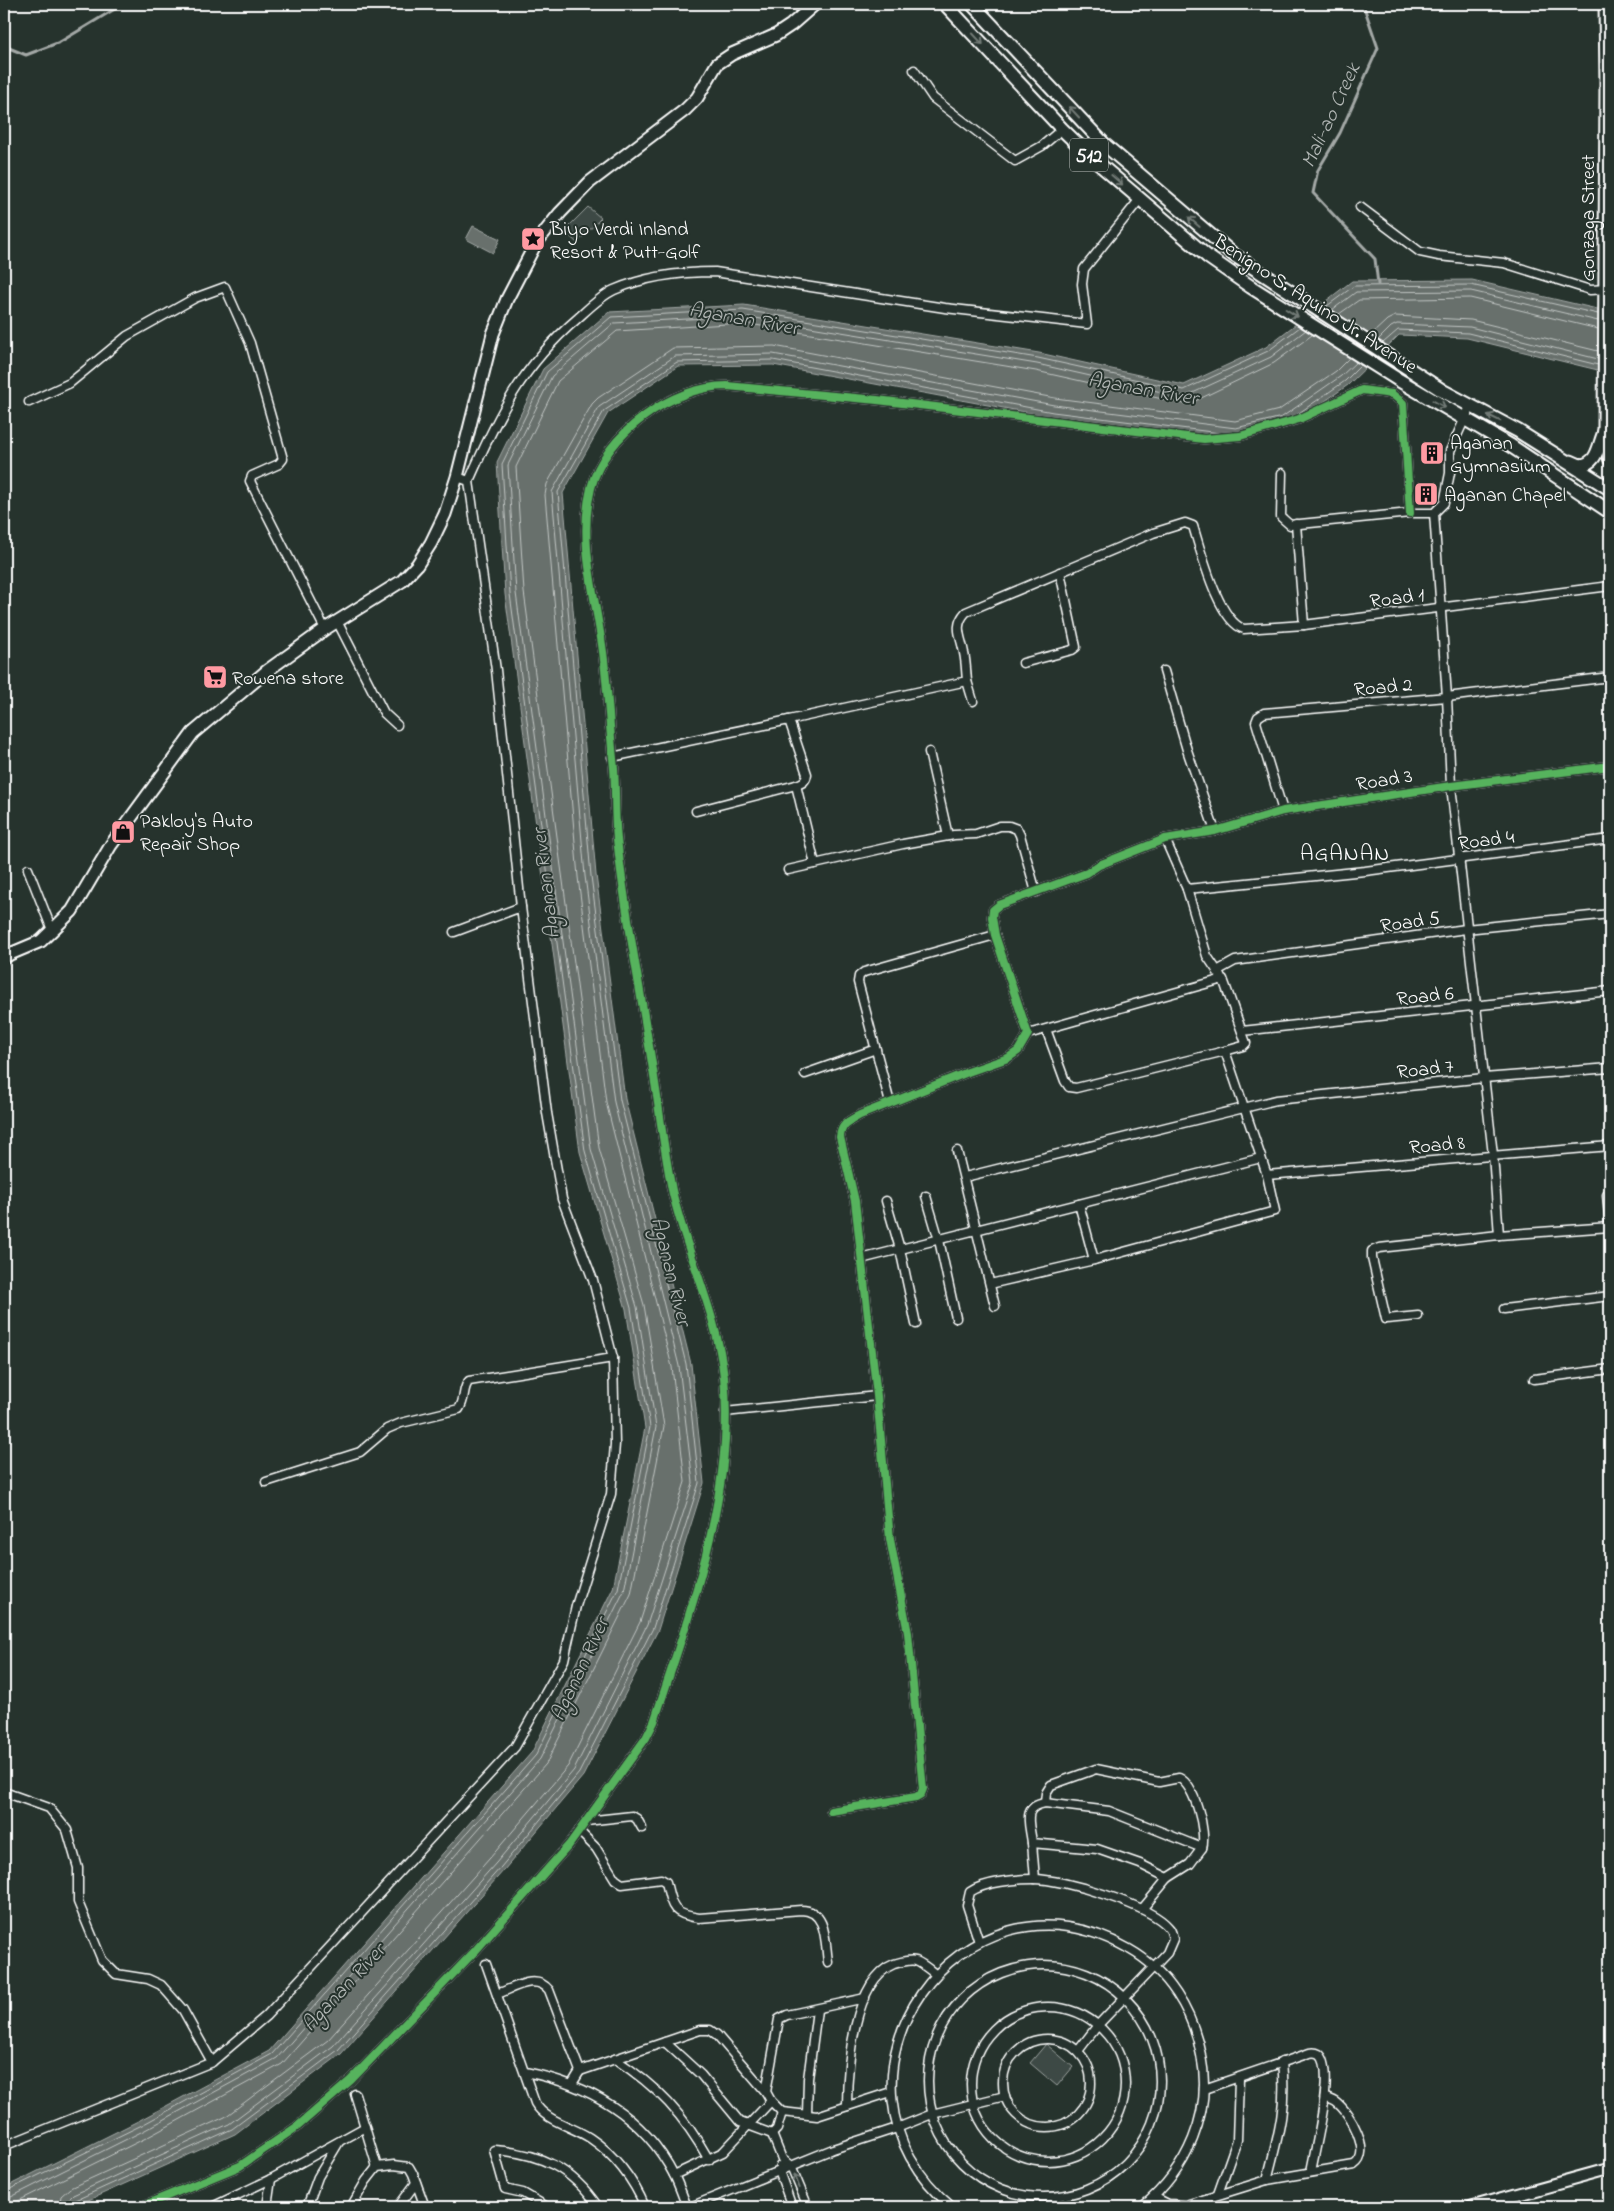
<svg xmlns="http://www.w3.org/2000/svg" width="1614" height="2211" viewBox="0 0 1614 2211" font-family="'Indie Flower',sans-serif">
	<style>
		.green { fill: #3e4944; stroke: #9ea4a2 }
		.water { fill: #67706c; stroke: #a4a9a7 }
		.lines { fill: none; stroke-linecap: round; stroke-linejoin: round }
		.shore { stroke: #c2c6c4; stroke-width: 1 }
		.stream { stroke: #a4a9a7; stroke-width: 3 }
		.street-casing { stroke: #fff; stroke-width: 11 }
		.secondary-casing { stroke: #fff; stroke-width: 15 }
		.primary-casing { stroke: #fff; stroke-width: 16 }
		.street { stroke: #26332d; stroke-width: 8 }
		.secondary { stroke: #26332d; stroke-width: 11 }
		.primary { stroke: #26332d; stroke-width: 12 }
		.cycleway-casing { stroke: #26332d; stroke-width: 11 }
		.cycleway { stroke: #56b35d; stroke-width: 8 }
		.oneway { stroke: #727a76 }
		.labels { text-anchor: middle; stroke-width: 4; stroke-linejoin: round; paint-order: stroke }
		.shield { fill: #26332d; stroke: #bec2c0; stroke-width: 1 }
		.shield-label { font-size: 19px; font-weight: bold; fill: #fff }
		.street-label { font-size: 20px; fill: #fff; stroke: #26332d }
		.poi-label { font-size: 20px; fill: #fff; stroke: #26332d; text-anchor: start }
		.water-label { font-size: 21px; font-style: italic; fill: #b3b8b6; stroke: #26332d }
		.quarter-label { font-size: 22px; letter-spacing: 1px; fill: #fff; stroke: #26332d }
	</style>
	<rect width="100%" height="100%" fill="#26332d"/>
	<filter id="ink" filterUnits="userSpaceOnUse"><feTurbulence type="fractalNoise" baseFrequency=".02" numOctaves="2"/><feDisplacementMap in="SourceGraphic" scale="10" xChannelSelector="R" yChannelSelector="G"/><feConvolveMatrix kernelMatrix="1 2 1 2 8 2 1 2 1" color-interpolation-filters="sRGB"/></filter>
	<g filter="url(#ink)">
		<!-- green -->
		<g class="green">
			<path d="M588,207L601,218L577,243L564,231Z"/>
			<path d="M1046,2044L1073,2067L1057,2086L1030,2063Z"/>
		</g>
		<!-- water -->
		<g class="water">
			<path d="M473,226L500,239L493,253L466,239Z"/>
			<path d="M1472,280L1610,312V373L1467,338L1399,335L1348,385L1286,428L1237,440L1052,417L773,365L678,366L608,413L563,493L596,875L625,1099L691,1364L704,1483L658,1630L583,1776L504,1870L341,2054L235,2134L73,2207H4V2188L140,2120L269,2051L532,1752L613,1588L645,1428L626,1309L580,1152L505,594L497,462L543,369L609,312L744,305L1039,353L1184,385L1266,347L1352,281Z"/>
		</g>
		<g class="lines">
			<!-- shore -->
			<g class="shore">
				<path d="M1327,306L1354,286L1471,285L1598,314"/>
				<path d="M1332,310L1356,292L1471,291L1598,321"/>
				<path d="M1339,314L1359,300L1470,298L1598,329"/>
				<path d="M1371,335L1387,320L1395,316L1471,320L1598,351"/>
				<path d="M1378,340L1391,327L1397,324L1470,327L1598,359"/>
				<path d="M1383,343L1398,330L1468,333L1598,365"/>
				<path d="M1296,415L1345,381L1361,365"/>
				<path d="M4,2192L142,2125L272,2054L536,1755L618,1589L650,1427L631,1308L585,1151L510,594L502,464L547,372L611,317L743,310L1038,358L1184,390L1268,351L1300,327"/>
				<path d="M4,2198L11,2197L145,2130L277,2058L540,1759L624,1591L656,1427L637,1307L591,1149L516,593L508,465L552,376L614,323L743,316L1037,364L1184,397L1271,357L1306,330"/>
				<path d="M4,2205L14,2203L148,2137L282,2064L546,1764L631,1594L664,1426L644,1305L599,1148L524,592L516,467L558,381L617,331L743,323L1036,371L1185,404L1193,402L1274,363L1312,335"/>
				<path d="M59,2207L61,2196L70,2188L225,2117L328,2040L490,1858L568,1766L640,1622L685,1482L672,1367L606,1102L578,877L545,495L547,484L592,404L598,398L673,348L774,346L1055,398L1235,421L1279,410L1336,371L1349,358"/>
				<path d="M66,2207L68,2200L73,2195L229,2124L333,2046L496,1863L574,1770L647,1625L693,1483L679,1366L614,1102L585,876L552,492L599,407L675,356L773,354L1054,405L1236,428L1282,417L1341,376L1356,362"/>
				<path d="M73,2207L76,2200L232,2129L338,2050L501,1867L579,1773L653,1628L699,1483L686,1364L620,1100L591,876L558,492L604,411L677,362L773,360L1053,412L1220,433"/>
			</g>
			<!-- stream -->
			<g class="stream">
				<path d="M1363,4L1378,48L1340,133L1318,170L1313,193L1375,259L1378,284"/>
				<path d="M4,40L9,48L26,55L60,42L123,4"/>
			</g>
			<defs>
				<g id="street">
					<path d="M914,70L933,98L1015,161L1042,146L1062,129"/>
					<path d="M1360,207L1420,252L1439,256L1504,263L1590,290L1608,289"/>
					<path d="M29,402L70,383L127,336L195,298L225,287L250,343L283,459L279,464L252,476L250,481L325,629"/>
					<path d="M1282,473L1281,517L1290,525L1410,513H1434L1444,503L1450,473V451L1470,407"/>
					<path d="M469,481C498,415 522,366 578,318C589,308 601,296 614,290C646,276 680,272 715,272L945,308L1087,324L1082,284L1084,269L1140,199"/>
					<path d="M1434,513L1447,697L1451,786L1493,1155L1499,1235"/>
					<path d="M1296,524L1304,625"/>
					<path d="M338,623L384,713L397,725"/>
					<path d="M1023,663L1072,650L1076,647L1060,572"/>
					<path d="M1164,671L1187,750L1215,831"/>
					<path d="M967,681L973,701"/>
					<path d="M929,752L948,836"/>
					<path d="M612,757L789,720"/>
					<path d="M696,811L796,785"/>
					<path d="M1283,811L1256,722L1258,717L1264,713L1447,697L1610,677"/>
					<path d="M1165,839L1187,889L1207,956L1220,975"/>
					<path d="M815,864L796,785C803,783 806,781 807,774L789,720L967,681C966,671 966,662 964,653C961,636 953,626 966,612L1153,533L1185,523L1193,526C1201,551 1218,621 1244,629L1304,625L1610,586"/>
					<path d="M28,869L52,930"/>
					<path d="M788,870L903,844L954,835L976,834L1000,826H1009L1017,829L1020,835L1036,892"/>
					<path d="M1187,889L1365,871L1610,839"/>
					<path d="M454,932L521,907"/>
					<path d="M1217,971L1235,961L1466,929L1610,914"/>
					<path d="M1242,1031L1610,991"/>
					<path d="M1028,1034L1223,979L1246,1043L1243,1046L1225,1051L1076,1088L1069,1087L1065,1081L1046,1029"/>
					<path d="M805,1074L876,1049"/>
					<path d="M890,1103L858,982L859,976L864,972L995,935"/>
					<path d="M957,1151L995,1306"/>
					<path d="M1267,1175L1610,1146"/>
					<path d="M965,1177L1276,1100L1484,1078L1610,1068"/>
					<path d="M1607,1195L1610,1227"/>
					<path d="M926,1196L939,1240L956,1318"/>
					<path d="M886,1201L900,1249L916,1324"/>
					<path d="M1079,1204L1094,1260"/>
					<path d="M861,1259L1261,1158"/>
					<path d="M990,1284L1094,1260L1275,1211L1267,1175L1225,1051"/>
					<path d="M1504,1309L1610,1296"/>
					<path d="M1418,1316L1386,1319L1372,1258V1251L1379,1248L1499,1235L1610,1227"/>
					<path d="M1534,1379L1610,1369"/>
					<path d="M725,1412L877,1396"/>
					<path d="M266,1482L360,1452L387,1429L401,1423L459,1409C466,1399 462,1388 469,1381L613,1358"/>
					<path d="M4,1792L49,1808L67,1830L78,1868V1902L102,1960L116,1974L148,1979L161,1985L183,2010L212,2062"/>
					<path d="M1045,1803L1046,1793L1051,1785L1096,1769L1159,1782L1179,1778C1195,1785 1207,1833 1202,1848"/>
					<path d="M831,1811L916,1797L921,1794L923,1789L908,1633L890,1539L877,1396L855,1201L840,1137C841,1124 849,1121 860,1115L968,1072L1008,1058L1018,1051L1028,1034L995,935L992,917L993,910L999,905L1087,873L1099,865L1165,839L1215,831L1283,811L1451,786L1610,766"/>
					<path d="M586,1821L632,1816L637,1819L642,1828"/>
					<path d="M579,1831L596,1848L615,1879L622,1884L661,1879L666,1882C672,1908 672,1914 699,1918L801,1910C827,1910 825,1941 828,1962"/>
					<path d="M1032,1843C1030,1824 1021,1807 1045,1803L1109,1811L1202,1848L1190,1864L1168,1878"/>
					<path d="M1035,1879L1032,1843L1097,1849L1140,1864L1168,1878L1143,1908"/>
					<path d="M979,1942L967,1905L970,1892C984,1882 1017,1879 1034,1879C1063,1879 1151,1905 1169,1928C1172,1931 1172,1935 1173,1939L1167,1953L1098,2025L1078,2051"/>
					<path d="M486,1964L535,2103C545,2121 572,2126 590,2138C614,2154 634,2180 645,2207"/>
					<circle cx="1044" cy="2081" r="116"/>
					<path d="M497,1994C514,1988 536,1973 549,1990L580,2071L572,2084"/>
					<path d="M865,1998L787,2015L779,2019L766,2092L771,2101L782,2112L817,2116L891,2092"/>
					<circle cx="1048" cy="2084" r="77"/>
					<circle cx="1047" cy="2083" r="44"/>
					<path d="M665,2042L701,2075L740,2122L772,2134L777,2129L782,2112"/>
					<path d="M615,2059C658,2087 684,2115 709,2160"/>
					<path d="M580,2071L700,2030H710L717,2035L766,2092"/>
					<path d="M525,2072C588,2084 644,2116 674,2175C679,2185 683,2197 687,2207"/>
					<path d="M1204,2089L1304,2055C1308,2053 1314,2051 1319,2054C1337,2067 1314,2152 1311,2172"/>
					<path d="M355,2094L377,2167"/>
					<path d="M847,2106C847,2069 853,1980 894,1964C901,1962 909,1959 916,1961C923,1964 930,1970 935,1974"/>
					<path d="M807,2114L808,2079L817,2010"/>
					<path d="M772,2134L782,2159L791,2166L808,2207"/>
					<path d="M4,2146L212,2062L266,2016L515,1747L564,1660L576,1606L611,1494L615,1444L613,1358L593,1280L562,1199L547,1113L521,907L496,670L469,481L457,477"/>
					<path d="M780,2166L779,2171L792,2207"/>
					<path d="M674,2175L723,2152L771,2101"/>
					<path d="M1267,2180C1278,2136 1287,2108 1282,2062"/>
					<path d="M1218,2194L1237,2140L1239,2079"/>
					<path d="M1154,2197L1168,2204L1186,2205L1267,2180L1354,2165C1373,2153 1350,2112 1336,2102C1333,2100 1329,2099 1325,2097"/>
					<path d="M140,2207L240,2166L298,2126L351,2080L475,1951L569,1845L646,1738L654,1722C689,1616 736,1490 724,1377C717,1312 686,1253 672,1190C662,1140 657,1089 648,1040C638,976 625,911 618,847C614,821 616,794 614,768C610,732 608,696 604,660C598,603 577,546 591,488C605,434 672,386 727,386L877,400L1204,439L1240,436L1299,419L1362,390L1392,394L1403,403L1410,513"/>
					<path d="M212,2207L271,2179L365,2127"/>
					<path d="M267,2207L271,2179"/>
					<path d="M307,2207L318,2177L339,2142"/>
					<path d="M351,2207L366,2181L377,2167L394,2165L409,2167L413,2174L425,2207"/>
					<path d="M398,2207L416,2183"/>
					<path d="M547,2207L523,2193L505,2189L494,2150C540,2153 572,2168 598,2207"/>
					<path d="M690,2207L833,2149L897,2128L932,2114L1005,2096"/>
					<path d="M952,2207C801,2080 961,1852 1129,1949C1168,1971 1193,2011 1201,2055C1213,2113 1187,2170 1142,2207"/>
				</g>
				<g id="secondary">
					<path d="M1571,461L1580,465C1598,464 1598,445 1604,432L1606,84L1605,4"/>
					<path d="M4,958L10,954L41,941L72,911L111,845L193,733L268,670L325,629L402,581L417,565L431,543L445,514L457,477L493,334L507,299L536,243L560,213L590,182L685,110L697,98L717,64L732,54L776,35L791,25L815,4"/>
					<path d="M1472,2207L1610,2169"/>
				</g>
				<g id="primary">
					<path d="M945,4L1062,129L1092,158L1208,257L1251,287L1397,379L1511,446L1610,512"/>
					<path d="M972,4L1105,145L1234,255L1443,391L1518,431L1610,489"/>
					<path d="M1604,432L1610,459"/>
				</g>
			</defs>
			<!-- street casing -->
			<use href="#street" class="street-casing"/>
			<!-- secondary casing -->
			<use href="#secondary" class="secondary-casing"/>
			<!-- primary casing -->
			<use href="#primary" class="primary-casing"/>
			<!-- street -->
			<use href="#street" class="street"/>
			<!-- secondary -->
			<use href="#secondary" class="secondary"/>
			<!-- primary -->
			<use href="#primary" class="primary"/>
			<defs>
				<g id="cycleway">
					<path d="M831,1811L916,1797L921,1794L923,1789L908,1633L890,1539L877,1396L855,1201L840,1137C841,1124 849,1121 860,1115L968,1072L1008,1058L1018,1051L1028,1034L995,935L992,917L993,910L999,905L1087,873L1099,865L1165,839L1215,831L1283,811L1451,786L1610,766"/>
					<path d="M140,2207L240,2166L298,2126L351,2080L475,1951L569,1845L646,1738L654,1722C689,1616 736,1490 724,1377C717,1312 686,1253 672,1190C662,1140 657,1089 648,1040C638,976 625,911 618,847C614,821 616,794 614,768C610,732 608,696 604,660C598,603 577,546 591,488C605,434 672,386 727,386L877,400L1204,439L1240,436L1299,419L1362,390L1392,394L1403,403L1410,513"/>
				</g>
			</defs>
			<!-- cycleway casing -->
			<use href="#cycleway" class="cycleway-casing"/>
			<!-- cycleway -->
			<use href="#cycleway" class="cycleway"/>
		</g>
		<!-- one-way arrows -->
		<defs><path id="oneway-shaft" d="M-6 0H5M1.5-3L5.5 0L1.5 3" fill="none" stroke-width="1.6" stroke-linecap="round" stroke-linejoin="round" transform="scale(1.25)"/></defs>
		<g class="oneway">
			<use href="#oneway-shaft" transform="translate(978 39) rotate(47)"/>
			<use href="#oneway-shaft" transform="translate(1074 112) rotate(-133)"/>
			<use href="#oneway-shaft" transform="translate(1117 180) rotate(41)"/>
			<use href="#oneway-shaft" transform="translate(1194 222) rotate(-139)"/>
			<use href="#oneway-shaft" transform="translate(1292 313) rotate(32)"/>
			<use href="#oneway-shaft" transform="translate(1439 404) rotate(30)"/>
			<use href="#oneway-shaft" transform="translate(1494 418) rotate(-154)"/>
			<use href="#oneway-shaft" transform="translate(797 2181) rotate(-111)"/>
		</g>
	</g>
	<!-- icons -->
	<defs>
		<symbol id="sight-square" viewBox="-11 -11 22 22"><rect x="-9" y="-9" width="18" height="18" rx="4" fill="#ff9aa2" stroke="#26332d"/><path d="M0-6L1.8-2.2L6-1.7L2.9 1.2L3.7 5.4L0 3.3L-3.7 5.4L-2.9 1.2L-6-1.7L-1.8-2.2Z" fill="#111"/></symbol>
		<symbol id="building-square" viewBox="-11 -11 22 22"><rect x="-9" y="-9" width="18" height="18" rx="4" fill="#ff9aa2" stroke="#26332d"/><path d="M-4-6H4V6H1V3H-1V6H-4ZM-2.5-4.3h1.7v1.8h-1.7ZM.8-4.3h1.7v1.8H.8ZM-2.5-1h1.7V.8h-1.7ZM.8-1h1.7V.8H.8Z" fill="#111"/></symbol>
		<symbol id="supermarket-square" viewBox="-11 -11 22 22"><rect x="-9" y="-9" width="18" height="18" rx="4" fill="#ff9aa2" stroke="#26332d"/><path d="M-6-5.5h2.5l.6 2H6L4.5 2H-2.5L-4.4-4H-6ZM-1.5 3.2a1.3 1.3 0 1 0 .1 0ZM3 3.2a1.3 1.3 0 1 0 .1 0Z" fill="#111"/></symbol>
		<symbol id="shop-square" viewBox="-11 -11 22 22"><rect x="-9" y="-9" width="18" height="18" rx="4" fill="#ff9aa2" stroke="#26332d"/><path d="M-5-2.5h2.3a2.7 3.5 0 0 1 5.4 0H5L5.5 6h-11ZM-1.5-2.5h3a1.5 2.3 0 0 0-3 0Z" fill="#111"/></symbol>
	</defs>
	<g fill-rule="evenodd">
		<use href="#sight-square" x="519" y="225" width="28" height="28"/>
		<use href="#building-square" x="1418" y="439" width="28" height="28"/>
		<use href="#building-square" x="1412" y="480" width="28" height="28"/>
		<use href="#supermarket-square" x="201" y="663" width="28" height="28"/>
		<use href="#shop-square" x="109" y="818" width="28" height="28"/>
	</g>
	<g class="labels">
		<!-- shield labels -->
		<rect class="shield" x="1070" y="138.5" width="38" height="33" rx="4"/>
		<g class="shield-label">
			<text x="1089" y="162">512</text>
		</g>
		<!-- street labels -->
		<g class="street-label">
			<text transform="translate(1587 218) rotate(-90)" y="7">Gonzaga Street</text>
			<text transform="translate(1316 303) rotate(33)" y="7">Benigno S. Aquino Jr. Avenue</text>
			<text transform="translate(1397 597) rotate(-7)" y="7">Road 1</text>
			<text transform="translate(1383 686) rotate(-5)" y="7">Road 2</text>
			<text transform="translate(1384 779) rotate(-9)" y="7">Road 3</text>
			<text transform="translate(1486 839) rotate(-7)" y="7">Road 4</text>
			<text transform="translate(1410 921) rotate(-8)" y="7">Road 5</text>
			<text transform="translate(1425 995) rotate(-6)" y="7">Road 6</text>
			<text transform="translate(1425 1068) rotate(-6)" y="7">Road 7</text>
			<text transform="translate(1437 1144) rotate(-5)" y="7">Road 8</text>
		</g>
		<!-- poi labels -->
		<g class="poi-label">
			<text x="550" y="235">Biyo Verdi Inland<tspan x="550" dy="23">Resort &amp; Putt-Golf</tspan></text>
			<text x="1450" y="449">Aganan<tspan x="1450" dy="23">Gymnasium</tspan></text>
			<text x="1444" y="501">Aganan Chapel</text>
			<text x="232" y="684">Rowena store</text>
			<text x="140" y="827">Pakloy's Auto<tspan x="140" dy="23">Repair Shop</tspan></text>
		</g>
		<!-- water labels -->
		<g class="water-label">
			<text transform="translate(1330 115) rotate(-65)" y="7">Mali-ao Creek</text>
			<text transform="translate(744 318) rotate(10)" y="7">Aganan River</text>
			<text transform="translate(1143 388) rotate(10)" y="7">Aganan River</text>
			<text transform="translate(545 884) rotate(-97)" y="7">Aganan River</text>
			<text transform="translate(672 1271) rotate(76)" y="7">Aganan River</text>
			<text transform="translate(579 1669) rotate(-65)" y="7">Aganan River</text>
			<text transform="translate(343 1987) rotate(-47)" y="7">Aganan River</text>
		</g>
		<!-- quarter labels -->
		<g class="quarter-label">
			<text x="1345" y="860">AGANAN</text>
		</g>
	</g>
	<!-- margin -->
	<rect width="1614" height="2211" fill="none" stroke="#26332d" stroke-width="20"/>
	<rect x="10" y="10" width="1594" height="2191" fill="none" stroke="#fff" stroke-width="2" filter="url(#ink)"/>
</svg>
